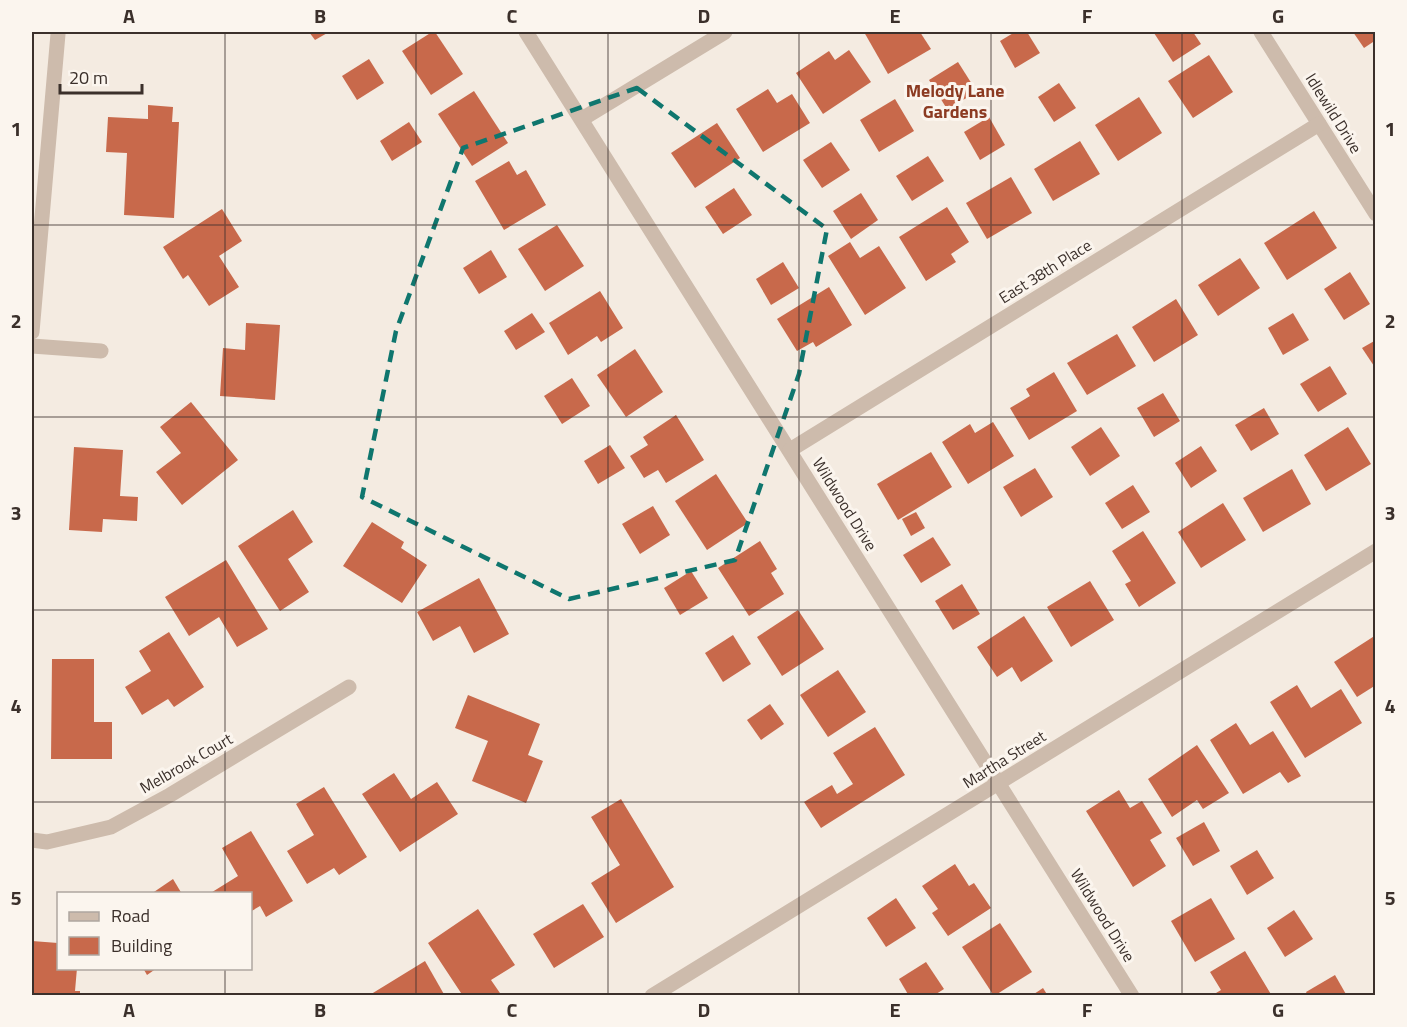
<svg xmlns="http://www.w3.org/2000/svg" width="1407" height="1027" viewBox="0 0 1407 1027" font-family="'Titillium Web',sans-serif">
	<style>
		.building { fill: #c8694b }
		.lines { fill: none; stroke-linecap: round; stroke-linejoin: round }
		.minor { stroke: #cdbbac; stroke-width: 15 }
		.marked { fill: none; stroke: #0f766e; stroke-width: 4.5; stroke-dasharray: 12 8; stroke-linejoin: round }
		.grid { fill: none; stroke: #3b302b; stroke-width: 1.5; stroke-opacity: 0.55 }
		.labels { text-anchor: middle; stroke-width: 6; stroke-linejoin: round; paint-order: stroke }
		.street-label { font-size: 16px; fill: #3b302b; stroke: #fbf5ee }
		.neighbourhood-label { font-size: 18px; font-weight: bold; fill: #8c3b22; stroke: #fbf5ee }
		.neatline { fill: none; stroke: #3b302b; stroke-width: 2 }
		.grid-label { font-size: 20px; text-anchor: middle; font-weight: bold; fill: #3b302b }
	</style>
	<rect width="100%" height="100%" fill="#f4ebe1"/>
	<!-- building -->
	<g class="building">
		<path d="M309,32H329L315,40Z"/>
		<path d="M432,32H435L463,74L431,95L402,51Z"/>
		<path d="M864,32H920L931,49L888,74Z"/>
		<path d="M1015,32H1027L1040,53L1015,68L1000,41Z"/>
		<path d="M1156,32H1193L1201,44L1173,62L1154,33Z"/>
		<path d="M1353,32H1376V40L1364,48Z"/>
		<path d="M849,50L871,82L823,114L796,73L829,51L835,60Z"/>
		<path d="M1209,55L1233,92L1193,118L1168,81Z"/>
		<path d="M369,59L384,83L357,100L342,76Z"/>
		<path d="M958,62L977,92L947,109L929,80Z"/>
		<path d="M1059,83L1076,108L1054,122L1038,97Z"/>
		<path d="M768,89L777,103L792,94L810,123L763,152L736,109Z"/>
		<path d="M474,91L508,143L472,166L438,114Z"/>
		<path d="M1139,97L1162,133L1118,161L1095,125Z"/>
		<path d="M895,99L914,131L879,152L860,120Z"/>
		<path d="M148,105L173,107L172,122H179L174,218L124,215L127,153L106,152L108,117L148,119Z"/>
		<path d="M989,117L1005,145L980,160L964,132Z"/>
		<path d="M409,122L422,142L392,161L380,141Z"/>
		<path d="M717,123L740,158L695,188L671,153Z"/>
		<path d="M1080,141L1100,174L1053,201L1034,169Z"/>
		<path d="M831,142L850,170L822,188L803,160Z"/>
		<path d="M928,156L944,181L912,201L896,176Z"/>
		<path d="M509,161L517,175L526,170L546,205L504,230L475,181Z"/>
		<path d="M1011,177L1032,213L987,239L966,203Z"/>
		<path d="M734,188L752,215L723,234L705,207Z"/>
		<path d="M861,193L878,220L851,239L833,211Z"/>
		<path d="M947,207L969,242L951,254L956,262L926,281L899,237Z"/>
		<path d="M222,209L242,241L219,256L239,287L209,306L188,275L183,279L163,247Z"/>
		<path d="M1314,211L1337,248L1287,280L1264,243Z"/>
		<path d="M557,225L584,266L545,291L518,249Z"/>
		<path d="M850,242L860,258L879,246L906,288L865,315L828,256Z"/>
		<path d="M491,250L507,277L479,294L463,268Z"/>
		<path d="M1240,258L1260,288L1218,316L1198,285Z"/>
		<path d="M783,262L799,288L771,305L756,279Z"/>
		<path d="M1350,272L1370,304L1344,320L1324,289Z"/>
		<path d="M829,287L852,325L816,347L813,342L797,351L777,319Z"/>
		<path d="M600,291L623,328L601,342L597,336L568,355L549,323Z"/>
		<path d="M1176,299L1198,335L1154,362L1132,327Z"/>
		<path d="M532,313L545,332L516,350L504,331Z"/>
		<path d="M1293,313L1309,340L1283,355L1268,328Z"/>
		<path d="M246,323L280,325L275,400L220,396L223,348L245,350Z"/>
		<path d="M1117,334L1136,366L1087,395L1067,363Z"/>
		<path d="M1376,340V369L1362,348Z"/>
		<path d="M635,349L663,392L626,417L597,375Z"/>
		<path d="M1330,366L1347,394L1318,412L1300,384Z"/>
		<path d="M1054,372L1077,411L1029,440L1010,408L1030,396L1026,389Z"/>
		<path d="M572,378L590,406L562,424L544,396Z"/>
		<path d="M1163,393L1180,421L1154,437L1137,408Z"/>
		<path d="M191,402L238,460L182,505L156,472L181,453L160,427Z"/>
		<path d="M1264,408L1279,434L1251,451L1235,425Z"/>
		<path d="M676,415L704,460L666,483L658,470L644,478L630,456L648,445L643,437Z"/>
		<path d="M993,422L1014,456L968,484L942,442L970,424L975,433Z"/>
		<path d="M1101,427L1120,456L1090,476L1071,447Z"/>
		<path d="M1348,427L1371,464L1326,491L1304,455Z"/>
		<path d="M610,445L625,468L598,484L584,461Z"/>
		<path d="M1201,446L1217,471L1191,488L1175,463Z"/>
		<path d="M74,447L123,450L120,496L138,497L137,521L103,519L102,532L69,530Z"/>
		<path d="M931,452L952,487L898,520L877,484Z"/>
		<path d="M1035,468L1053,497L1021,517L1003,487Z"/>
		<path d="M1292,469L1311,504L1263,532L1243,498Z"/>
		<path d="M716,474L748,523L707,550L675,501Z"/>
		<path d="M1133,485L1150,512L1122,529L1105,503Z"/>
		<path d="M1223,503L1246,540L1201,568L1178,532Z"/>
		<path d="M653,506L670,535L640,554L622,524Z"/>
		<path d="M293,510L313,542L288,559L309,592L280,611L238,546Z"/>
		<path d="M916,512L925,528L911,536L902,519Z"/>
		<path d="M372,522L404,542L401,548L427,565L402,603L343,566Z"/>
		<path d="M1143,531L1176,583L1139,607L1125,584L1131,581L1112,551Z"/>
		<path d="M933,537L951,565L921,583L903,555Z"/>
		<path d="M760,541L777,569L771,573L784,594L749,616L718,568Z"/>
		<path d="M226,560L268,629L237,647L219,617L189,636L165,597Z"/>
		<path d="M691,571L708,598L680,615L664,588Z"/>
		<path d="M479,578L509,634L474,653L460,626L433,641L417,612Z"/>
		<path d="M1090,581L1114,620L1071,647L1047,607Z"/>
		<path d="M962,584L980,614L953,630L935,601Z"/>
		<path d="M798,610L824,649L782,676L757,637Z"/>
		<path d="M1024,616L1053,661L1021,682L1012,667L997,677L977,647Z"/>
		<path d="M169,632L204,687L174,707L168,699L142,715L125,687L151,671L139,651Z"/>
		<path d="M733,635L751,664L723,682L705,653Z"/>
		<path d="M1376,635V685L1357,697L1334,662Z"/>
		<path d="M52,659H94V722H112V759H51Z"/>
		<path d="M838,670L866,712L828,737L800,695Z"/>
		<path d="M1297,685L1311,708L1341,689L1362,723L1305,758L1270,702Z"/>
		<path d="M468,695L540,724L528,755L543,761L526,803L472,781L488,741L455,728Z"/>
		<path d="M770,704L784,724L761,740L747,720Z"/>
		<path d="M1236,723L1250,745L1273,731L1301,776L1288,783L1280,772L1243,794L1210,740Z"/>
		<path d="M875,727L905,775L821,828L804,802L832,785L837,794L853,784L833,753Z"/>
		<path d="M1197,745L1229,793L1203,809L1197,800L1172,817L1148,779Z"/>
		<path d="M394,773L411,799L437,782L458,814L400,852L362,794Z"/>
		<path d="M324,787L367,857L339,875L334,868L307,884L287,851L314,835L296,804Z"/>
		<path d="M1119,790L1130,808L1142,801L1162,833L1150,840L1166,866L1133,887L1086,811Z"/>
		<path d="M621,799L674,887L616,923L591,883L620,865L591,817Z"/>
		<path d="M1204,822L1220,851L1193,866L1176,838Z"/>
		<path d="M251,831L293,901L266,917L260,906L250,912V894H209L238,876L222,848Z"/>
		<path d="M1257,850L1274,878L1247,895L1230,866Z"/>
		<path d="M955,864L969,886L974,883L991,908L948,936L932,913L938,909L922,886Z"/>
		<path d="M173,879L182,894H151Z"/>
		<path d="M896,898L916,928L886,947L867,918Z"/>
		<path d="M1211,898L1235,939L1195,962L1171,921Z"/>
		<path d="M583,904L604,937L554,968L533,934Z"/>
		<path d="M478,909L515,965L491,980L502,996H463L428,943Z"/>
		<path d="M1294,910L1313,939L1285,957L1267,928Z"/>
		<path d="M1000,923L1032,972L994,996L962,947Z"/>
		<path d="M32,941L58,943V968H77L75,991H80V996H32Z"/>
		<path d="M1245,951L1272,996H1217L1216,993L1221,990L1210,972Z"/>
		<path d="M425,961L445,996H368Z"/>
		<path d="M926,962L944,989L933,996H909L899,979Z"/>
		<path d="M143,968H157L147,975Z"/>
		<path d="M1335,975L1347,996H1308L1306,992Z"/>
		<path d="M1043,988L1048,996H1031Z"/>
	</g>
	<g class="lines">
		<!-- minor -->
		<g class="minor">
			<path d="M526,32L1132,996"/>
			<path d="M1261,32L1376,214"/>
			<path d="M582,119L725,32"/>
			<path d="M32,332L58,34"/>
			<path d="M32,346L101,351"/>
			<path d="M790,450L1319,124"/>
			<path d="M32,840L47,842L111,827L170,795L349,687"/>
			<path d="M652,996L1376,551"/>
		</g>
	</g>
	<!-- marked area -->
	<path class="marked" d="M637,88L827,229L799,374L735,560L569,599L362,497L396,331L463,148Z"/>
	<!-- grid -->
	<path class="grid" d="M225,32V894M416,32V996M608,32V996M799,32V996M991,32V996M1182,32V996M32,225H1376M32,417H1376M32,610H1376M32,802H1376M225,968V996"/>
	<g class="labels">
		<!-- street labels -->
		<g class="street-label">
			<text transform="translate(1334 113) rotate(58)" y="6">Idlewild Drive</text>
			<text transform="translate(1045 271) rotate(-32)" y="6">East 38th Place</text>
			<text transform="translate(845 504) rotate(58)" y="6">Wildwood Drive</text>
			<text transform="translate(1004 759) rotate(-32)" y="6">Martha Street</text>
			<text transform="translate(186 763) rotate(-30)" y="6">Melbrook Court</text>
			<text transform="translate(1103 915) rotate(58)" y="6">Wildwood Drive</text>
		</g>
		<!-- neighbourhood labels -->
		<g class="neighbourhood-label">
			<text x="955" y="97">Melody Lane<tspan x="955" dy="21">Gardens</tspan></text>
		</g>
	</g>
	<!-- border -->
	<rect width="1407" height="1027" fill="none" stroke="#fbf5ee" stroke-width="66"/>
	<!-- legend -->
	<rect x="57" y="892" width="195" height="78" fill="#fbf5ee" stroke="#aea6a0" stroke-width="1.5"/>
	<rect x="69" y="912" width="30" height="9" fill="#cdbbac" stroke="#aea6a0" stroke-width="1.5"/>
	<text x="111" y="922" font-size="18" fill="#3b302b">Road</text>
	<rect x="69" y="937" width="30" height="18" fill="#c8694b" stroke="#aea6a0" stroke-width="1.5"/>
	<text x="111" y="952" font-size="18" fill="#3b302b">Building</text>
	<!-- scale -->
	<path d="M60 84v9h82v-9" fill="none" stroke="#3b302b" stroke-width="3"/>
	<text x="69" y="84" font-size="18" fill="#3b302b" stroke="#fbf5ee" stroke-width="4.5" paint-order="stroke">20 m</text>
	<rect x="33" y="33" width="1341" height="961" class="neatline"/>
	<g class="grid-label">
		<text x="129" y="23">A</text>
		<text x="320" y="23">B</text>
		<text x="512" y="23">C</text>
		<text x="704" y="23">D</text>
		<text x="895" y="23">E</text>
		<text x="1087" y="23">F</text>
		<text x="1278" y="23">G</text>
		<text x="16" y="136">1</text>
		<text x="1390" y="136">1</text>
		<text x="16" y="328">2</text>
		<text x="1390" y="328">2</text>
		<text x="16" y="520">3</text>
		<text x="1390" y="520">3</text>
		<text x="16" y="713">4</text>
		<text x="1390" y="713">4</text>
		<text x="16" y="905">5</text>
		<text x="1390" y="905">5</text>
		<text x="129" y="1017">A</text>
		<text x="320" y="1017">B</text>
		<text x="512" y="1017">C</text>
		<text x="704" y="1017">D</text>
		<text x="895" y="1017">E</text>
		<text x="1087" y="1017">F</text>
		<text x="1278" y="1017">G</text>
	</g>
</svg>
